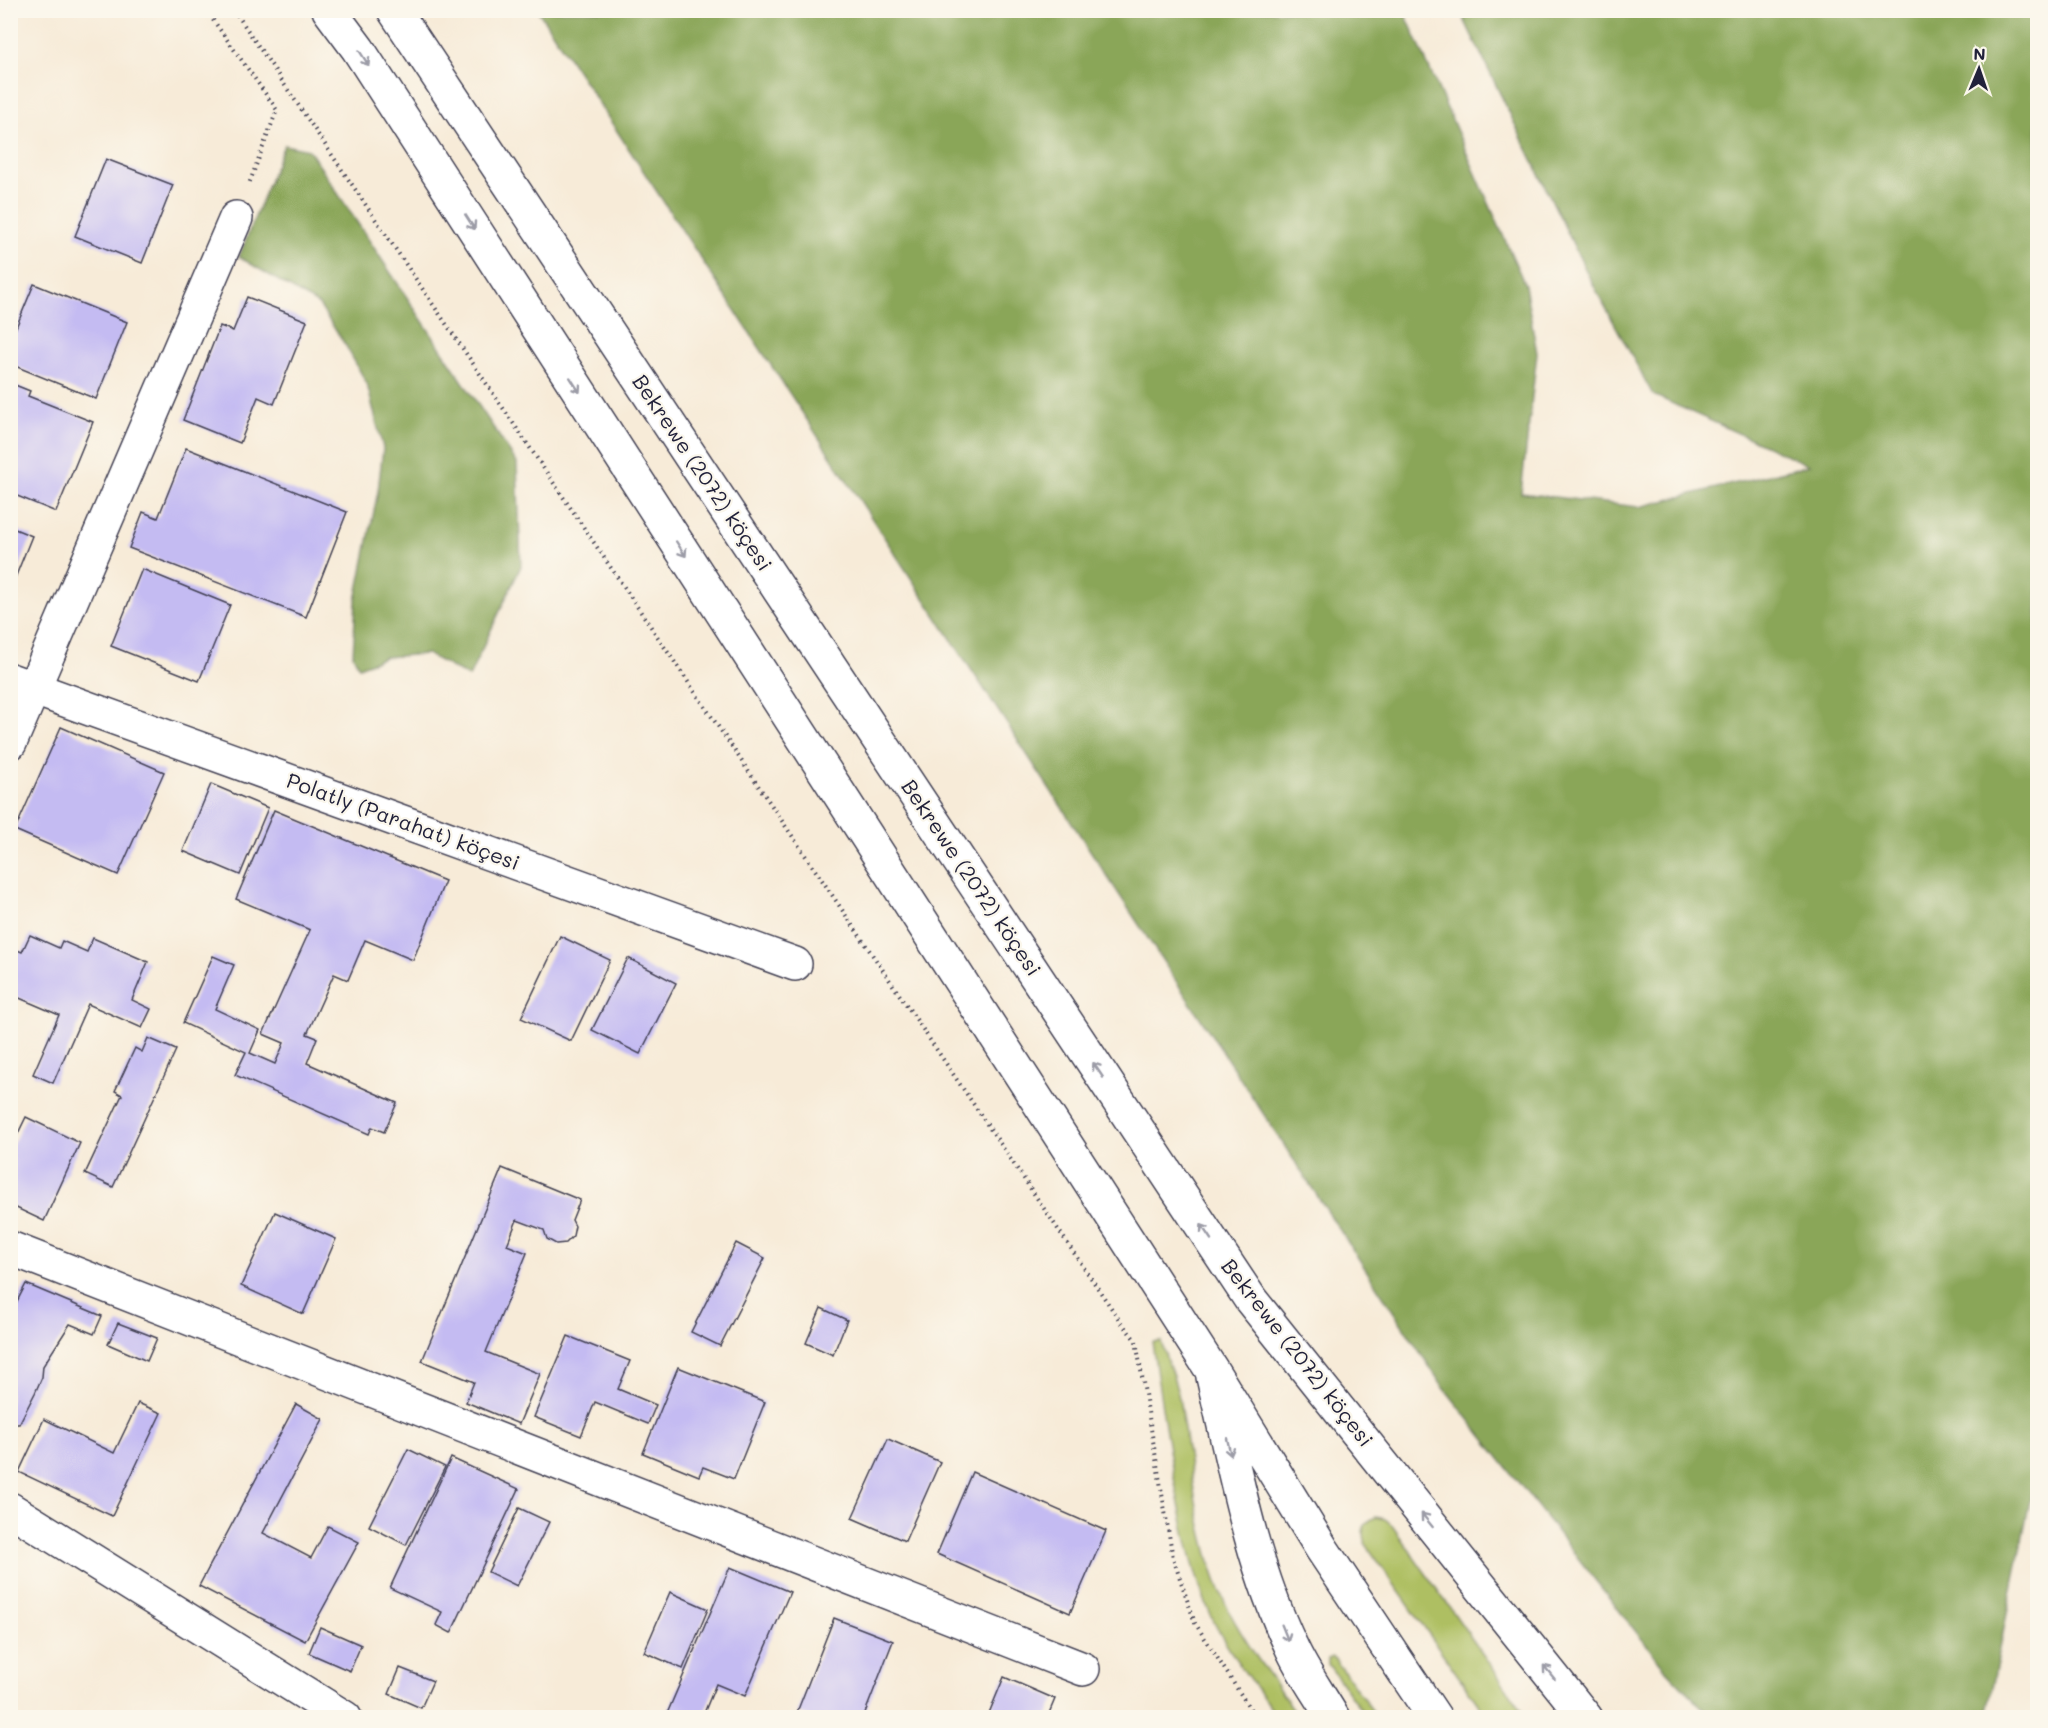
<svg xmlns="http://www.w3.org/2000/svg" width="2048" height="1728" viewBox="0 0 2048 1728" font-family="Mali,sans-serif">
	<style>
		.green { fill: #aebf62; stroke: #68704e; stroke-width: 1.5 }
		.forest { fill: #8aa658; stroke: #56644a; stroke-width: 1.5 }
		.building { fill: #c4bbf2 }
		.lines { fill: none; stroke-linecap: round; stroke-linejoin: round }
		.street-casing { stroke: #424053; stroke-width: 36 }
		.secondary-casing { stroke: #424053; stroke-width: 36 }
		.path { stroke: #424053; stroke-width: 4; stroke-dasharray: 1.5 4.5; stroke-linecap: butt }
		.street { stroke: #fff; stroke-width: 33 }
		.secondary { stroke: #fff; stroke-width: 33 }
		.oneway { stroke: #9c9ca7 }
		.labels { text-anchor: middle; stroke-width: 4.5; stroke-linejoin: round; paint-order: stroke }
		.street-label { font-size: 21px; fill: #22223b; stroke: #fbf7ec }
	</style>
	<rect width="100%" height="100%" fill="#fbf7ec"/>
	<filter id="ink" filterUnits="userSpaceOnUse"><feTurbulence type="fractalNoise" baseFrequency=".0167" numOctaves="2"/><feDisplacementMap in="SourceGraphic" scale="12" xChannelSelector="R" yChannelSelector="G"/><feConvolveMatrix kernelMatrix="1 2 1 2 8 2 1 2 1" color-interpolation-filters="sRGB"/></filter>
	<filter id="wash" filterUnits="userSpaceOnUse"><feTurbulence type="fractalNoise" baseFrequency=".008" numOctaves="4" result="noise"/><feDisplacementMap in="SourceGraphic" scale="24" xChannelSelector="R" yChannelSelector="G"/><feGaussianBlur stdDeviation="1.35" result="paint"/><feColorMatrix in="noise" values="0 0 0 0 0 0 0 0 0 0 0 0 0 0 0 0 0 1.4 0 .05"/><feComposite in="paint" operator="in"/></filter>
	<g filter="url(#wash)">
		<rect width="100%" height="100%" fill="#f7ebd8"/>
		<!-- green -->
		<g class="green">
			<path d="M1161,1341C1166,1360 1175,1378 1179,1398C1190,1463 1199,1551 1229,1611C1248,1648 1275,1683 1299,1717H1277C1255,1685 1229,1654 1212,1618C1196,1582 1187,1543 1179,1504C1168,1450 1160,1396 1152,1342Z"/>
			<path d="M1376,1517L1385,1519L1391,1524L1527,1717H1487L1365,1543C1360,1530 1364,1522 1376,1517Z"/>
			<path d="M1331,1657L1335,1659L1377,1717H1366L1328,1664V1659Z"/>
		</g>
		<!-- forest -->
		<g class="forest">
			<path d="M538,11H1404L1525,285L1537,353L1521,493L1639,507L1809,465L1653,395L1588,275L1460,11H2037L2038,1461L1986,1717H1711L1666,1670L1441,1384Z"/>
			<path d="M284,145L309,150L517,463L521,566L469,677L427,654L385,657L359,667L353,655L356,600L378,491L383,448L367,384L346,346L319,305L239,257Z"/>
		</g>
		<g id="blocks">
			<!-- building -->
			<g class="building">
				<path d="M106,159L173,185L142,263L75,236Z"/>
				<path d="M34,284L127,322L96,399L10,364V342Z"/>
				<path d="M247,297L307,321L274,404L258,397L240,443L183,420L220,326L233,331Z"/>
				<path d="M10,383L30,391L28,396L93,422L56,512L10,493Z"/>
				<path d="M186,448L347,512L306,617L129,548L143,512L158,518Z"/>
				<path d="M10,527L32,536L11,588H10Z"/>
				<path d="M142,569L230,605L199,681L111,646Z"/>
				<path d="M61,727L164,772L118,875L15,830Z"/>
				<path d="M211,784L268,808L240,875L183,851Z"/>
				<path d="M274,810L445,881L413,960L365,940L348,980L334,974L307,1034L317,1038L307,1063L397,1103L384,1132L372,1127L369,1134L235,1075L246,1052L183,1023L213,956L234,965L215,1009L260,1030L250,1053L275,1064L284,1043L263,1034L310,930L236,899Z"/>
				<path d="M30,935L59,948L62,941L87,952L93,938L148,962L132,1000L151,1009L142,1028L88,1004L53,1083L33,1074L59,1015L10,994V947L22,952Z"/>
				<path d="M560,936L610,960L571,1041L521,1018Z"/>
				<path d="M628,958L676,983L640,1054L592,1030Z"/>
				<path d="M148,1038L176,1050L113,1187L85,1174L122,1095L115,1091L135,1048L142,1052Z"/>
				<path d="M26,1117L80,1143L44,1221L10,1205V1150Z"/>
				<path d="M502,1168L580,1200L572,1220L575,1226L573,1236L566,1243L556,1244L547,1239L544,1230L517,1220L507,1245L527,1253L486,1352L540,1374L519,1424L466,1402L474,1382L422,1361Z"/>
				<path d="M275,1212L336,1239L303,1314L241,1286Z"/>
				<path d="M736,1243L765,1258L720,1346L691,1332Z"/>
				<path d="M26,1284L102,1316L94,1334L70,1324L43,1366L42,1377L35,1393L19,1424H12L10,1427V1315Z"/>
				<path d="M821,1308L847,1320L833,1355L806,1343Z"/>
				<path d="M118,1323L157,1338L147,1361L108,1344Z"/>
				<path d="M568,1336L630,1361L618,1389L656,1405L648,1424L595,1402L581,1436L534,1417Z"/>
				<path d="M678,1367L765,1402L734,1479L703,1467L699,1476L643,1453Z"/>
				<path d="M138,1403L161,1413L112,1516L19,1472L44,1419L114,1453Z"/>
				<path d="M296,1404L323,1419L263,1533L311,1558L328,1526L359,1542L305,1641L199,1586Z"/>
				<path d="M888,1439L940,1462L905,1541L852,1518Z"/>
				<path d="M408,1449L445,1467L406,1545L369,1526Z"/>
				<path d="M451,1458L519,1489L451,1633L436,1625L442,1612L390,1588Z"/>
				<path d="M972,1472L1106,1531L1070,1613L937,1554Z"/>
				<path d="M519,1508L549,1522L517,1586L488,1572Z"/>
				<path d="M730,1567L790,1592L745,1696L716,1684L702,1718H669L666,1716Z"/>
				<path d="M670,1592L708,1609L683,1669L644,1652Z"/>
				<path d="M834,1618L893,1641L863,1718H812L797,1712Z"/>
				<path d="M320,1627L361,1645L350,1671L309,1653Z"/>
				<path d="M400,1668L433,1681L421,1708L389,1694Z"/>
				<path d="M1004,1677L1055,1699L1047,1718H987Z"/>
			</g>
		</g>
	</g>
	<g filter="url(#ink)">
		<use href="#blocks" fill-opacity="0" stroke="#424053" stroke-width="1.5"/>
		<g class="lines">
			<defs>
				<g id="street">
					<path d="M10,680L795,964"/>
					<path d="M10,743L236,218"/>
					<path d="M10,1248L1083,1669"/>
					<path d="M1213,1377C1234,1467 1251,1562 1291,1646C1302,1671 1319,1694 1333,1718"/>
					<path d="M10,1509L345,1718"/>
				</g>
				<g id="secondary">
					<path d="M329,10L358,49L1211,1369L1322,1549L1435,1718"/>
					<path d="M394,10L1251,1300L1586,1718"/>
				</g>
			</defs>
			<!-- street casing -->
			<use href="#street" class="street-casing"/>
			<!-- secondary casing -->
			<use href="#secondary" class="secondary-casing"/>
			<!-- path -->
			<g class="path">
				<path d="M206,10L277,110L249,184"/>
				<path d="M234,10L1120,1321L1136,1341L1173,1558L1195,1623L1256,1718"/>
			</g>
			<!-- street -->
			<use href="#street" class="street"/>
			<!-- secondary -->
			<use href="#secondary" class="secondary"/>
		</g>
		<!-- one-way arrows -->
		<defs><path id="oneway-shaft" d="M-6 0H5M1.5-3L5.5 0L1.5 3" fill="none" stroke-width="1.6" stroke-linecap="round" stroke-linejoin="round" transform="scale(1.5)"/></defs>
		<g class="oneway">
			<use href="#oneway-shaft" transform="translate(364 58) rotate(57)"/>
			<use href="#oneway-shaft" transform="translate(470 222) rotate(57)"/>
			<use href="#oneway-shaft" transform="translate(575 385) rotate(57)"/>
			<use href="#oneway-shaft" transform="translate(681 549) rotate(57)"/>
			<use href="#oneway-shaft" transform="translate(1098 1070) rotate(-124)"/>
			<use href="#oneway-shaft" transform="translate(1206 1232) rotate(-124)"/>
			<use href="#oneway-shaft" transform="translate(1229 1447) rotate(77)"/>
			<use href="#oneway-shaft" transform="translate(1427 1520) rotate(-129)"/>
			<use href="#oneway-shaft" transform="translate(1285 1633) rotate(68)"/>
			<use href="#oneway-shaft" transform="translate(1549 1672) rotate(-129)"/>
		</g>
	</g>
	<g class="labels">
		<!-- street labels -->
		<g class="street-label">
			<text transform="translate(702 473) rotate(56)" y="7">Bekrewe (2072) köçesi</text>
			<text transform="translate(403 822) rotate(20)" y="7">Polatly (Parahat) köçesi</text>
			<text transform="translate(971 878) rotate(56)" y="7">Bekrewe (2072) köçesi</text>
			<text transform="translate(1297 1353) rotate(52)" y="7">Bekrewe (2072) köçesi</text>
		</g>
	</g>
	<!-- margin -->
	<rect width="2048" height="1728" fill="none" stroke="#fbf7ec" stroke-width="36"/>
	<!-- north arrow -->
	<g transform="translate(1979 69) rotate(2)" stroke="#fbf7ec" stroke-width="4.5" paint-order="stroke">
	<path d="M0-4.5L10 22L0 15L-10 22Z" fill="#22223b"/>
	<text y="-9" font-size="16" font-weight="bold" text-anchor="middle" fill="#22223b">N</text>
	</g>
</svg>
